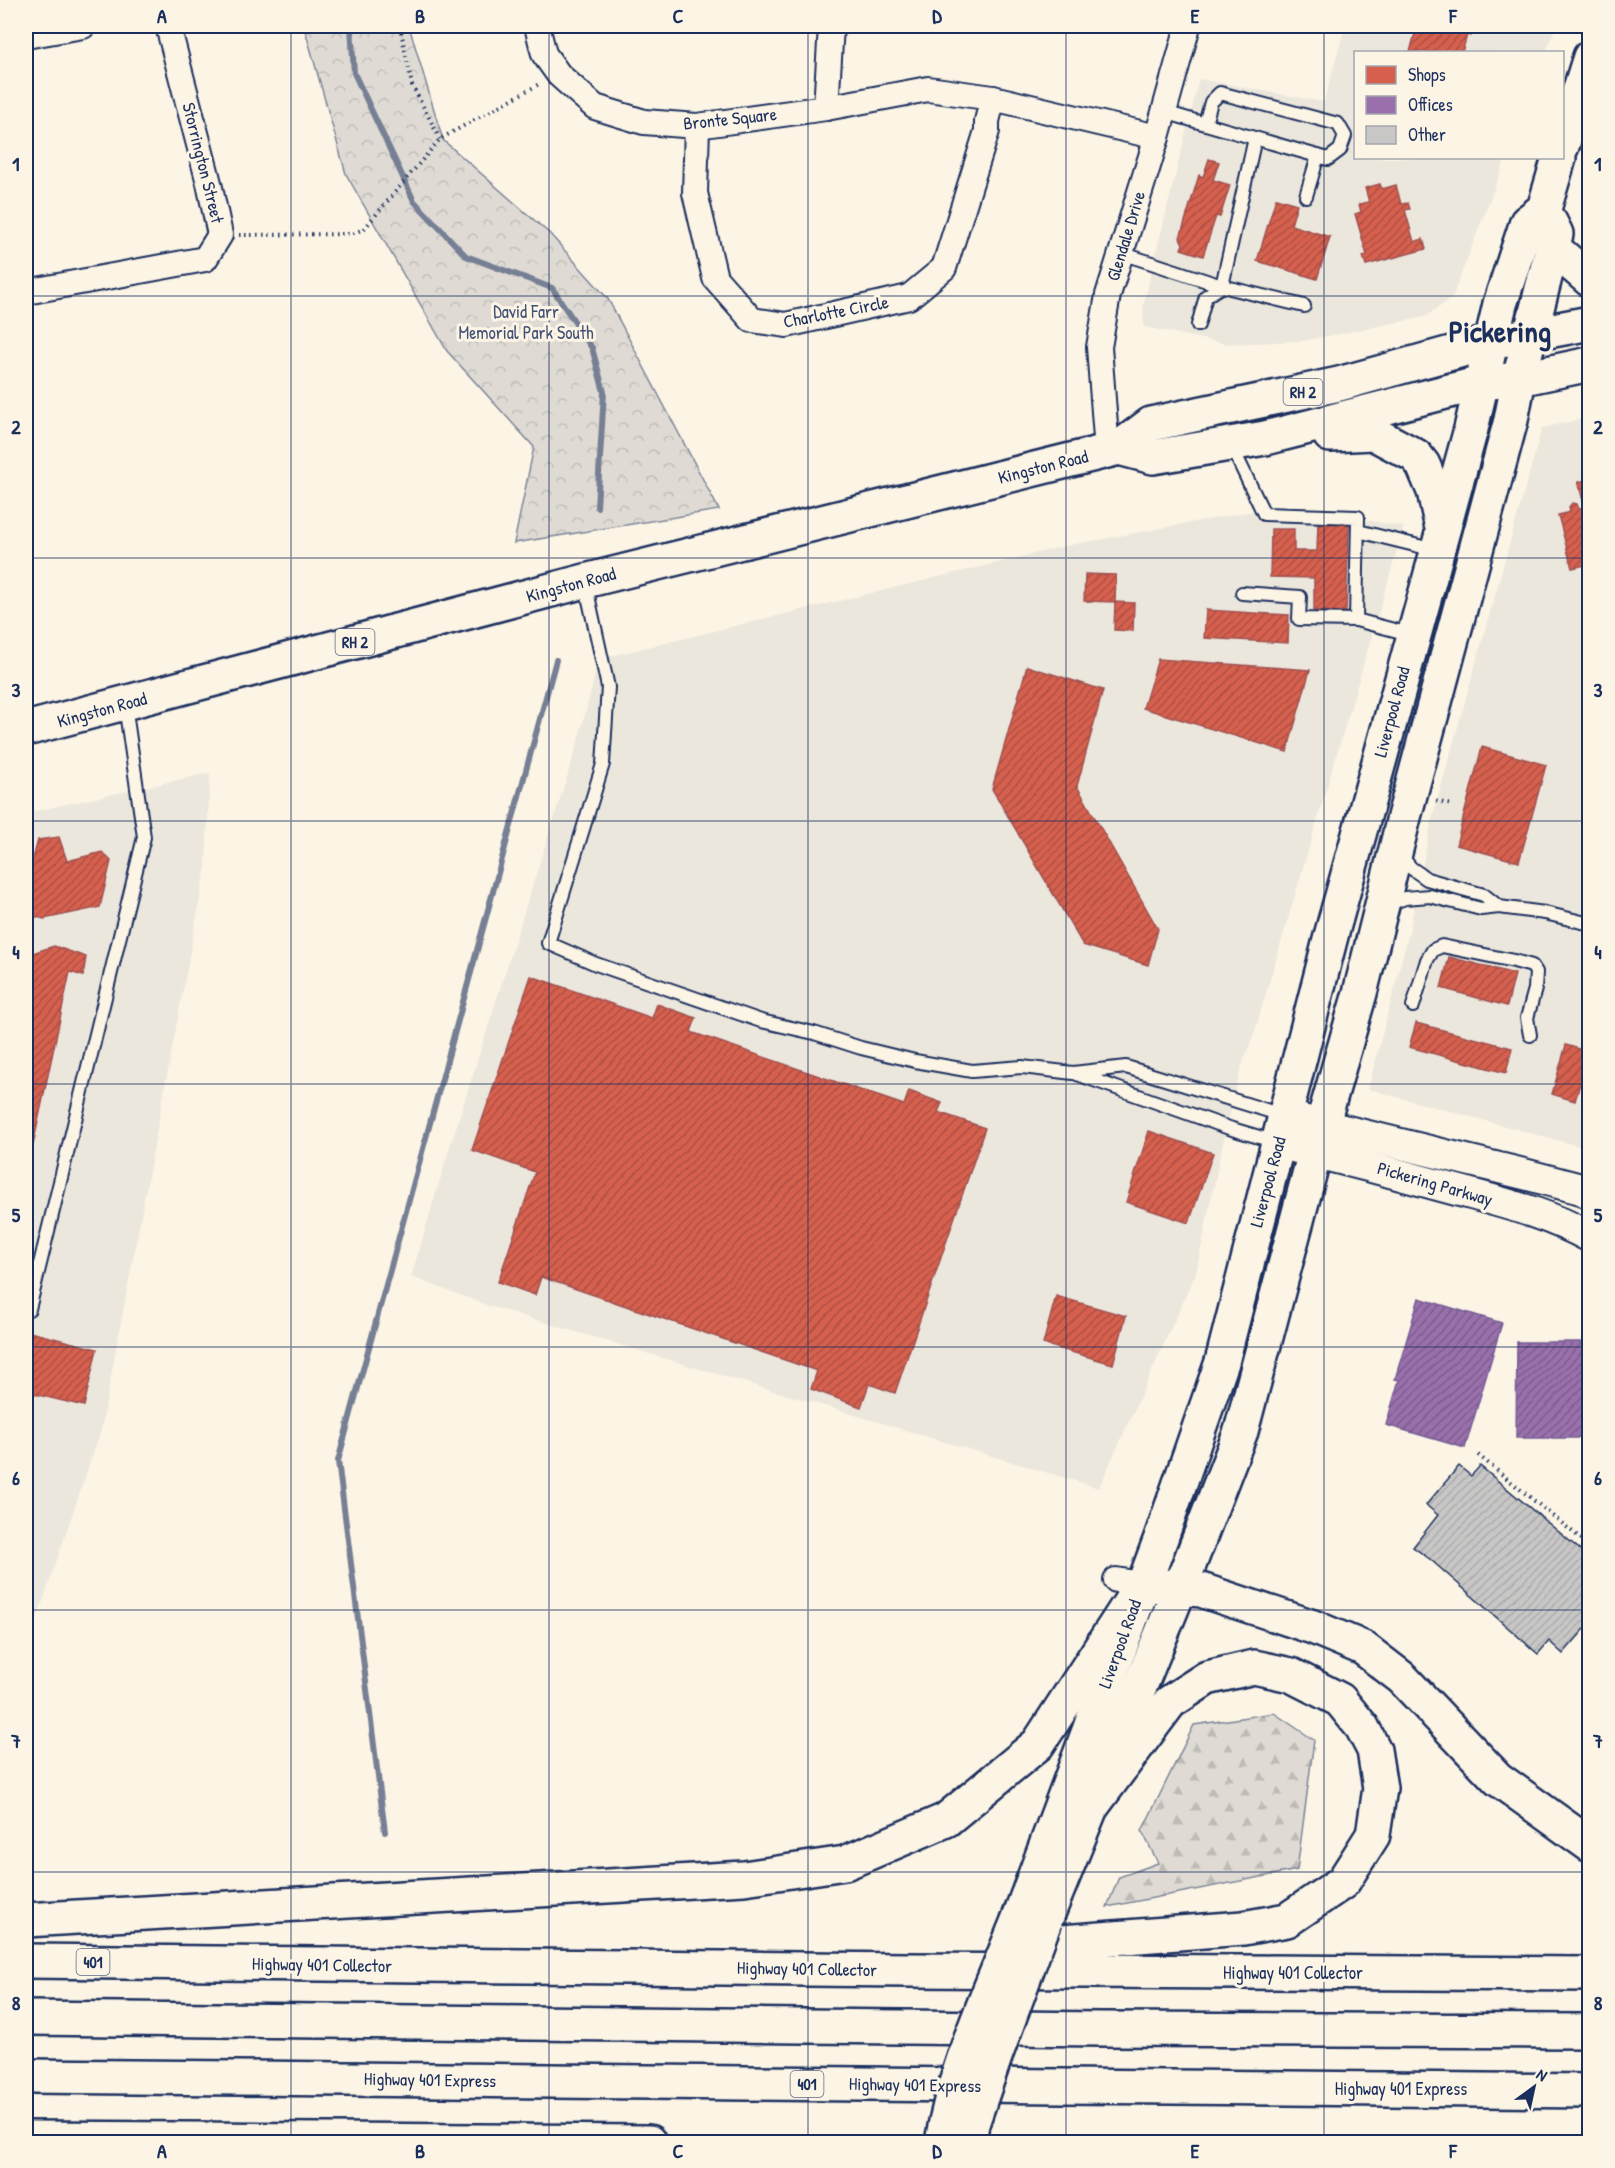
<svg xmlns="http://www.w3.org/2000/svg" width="1615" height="2168" viewBox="0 0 1615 2168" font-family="'Patrick Hand',sans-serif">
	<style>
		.built { fill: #ece7dc }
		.forest { fill: url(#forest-firs); stroke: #7d8599; stroke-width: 1.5 }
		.park { fill: url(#park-crowns); stroke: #7d8599; stroke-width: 1.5 }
		.shops { fill: url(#shops-hatch); stroke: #9e5152; stroke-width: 1.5 }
		.offices { fill: url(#offices-hatch); stroke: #735c94; stroke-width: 1.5 }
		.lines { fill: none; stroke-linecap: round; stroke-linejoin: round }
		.stream { stroke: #767f94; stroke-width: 6 }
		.building { fill: url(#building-hatch); stroke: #1b2f5e; stroke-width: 1.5 }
		.service-casing { stroke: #1b2f5e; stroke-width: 16 }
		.minor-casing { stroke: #1b2f5e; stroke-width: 28 }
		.tertiary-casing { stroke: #1b2f5e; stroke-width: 34 }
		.secondary-casing { stroke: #1b2f5e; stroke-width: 38 }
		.primary-casing { stroke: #1b2f5e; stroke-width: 38 }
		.motorway-casing { stroke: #1b2f5e; stroke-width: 38 }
		.path { stroke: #1b2f5e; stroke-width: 4; stroke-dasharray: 1.5 4.5; stroke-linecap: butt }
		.service { stroke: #fcf5e5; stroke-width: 12 }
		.minor { stroke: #fcf5e5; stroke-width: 24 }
		.tertiary { stroke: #fcf5e5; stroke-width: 30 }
		.secondary { stroke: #fcf5e5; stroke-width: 33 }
		.primary { stroke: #fcf5e5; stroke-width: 33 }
		.motorway { stroke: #fcf5e5; stroke-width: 33 }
		.secondary-bridge-casing { stroke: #1b2f5e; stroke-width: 38; stroke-linecap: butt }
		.secondary-bridge { stroke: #fcf5e5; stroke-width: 33 }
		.grid { fill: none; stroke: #1b2f5e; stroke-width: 1.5; stroke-opacity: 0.55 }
		.labels { text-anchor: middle; stroke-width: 6; stroke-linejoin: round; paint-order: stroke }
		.shield { fill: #fcf5e5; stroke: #5e6a86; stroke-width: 1.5 }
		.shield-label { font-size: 16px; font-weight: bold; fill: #1b2f5e }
		.street-label { font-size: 18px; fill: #1b2f5e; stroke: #fcf5e5 }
		.park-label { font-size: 18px; fill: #425176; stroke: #fcf5e5 }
		.town-label { font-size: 30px; font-weight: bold; fill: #1b2f5e; stroke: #fcf5e5 }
		.neatline { fill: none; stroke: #1b2f5e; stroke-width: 2 }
		.grid-label { font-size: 20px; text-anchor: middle; font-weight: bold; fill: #1b2f5e }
	</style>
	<defs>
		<pattern id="forest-firs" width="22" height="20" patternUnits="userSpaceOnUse" patternTransform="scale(1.5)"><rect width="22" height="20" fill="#dfdbd4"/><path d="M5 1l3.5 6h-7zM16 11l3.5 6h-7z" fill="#bfbcb8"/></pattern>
		<pattern id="park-crowns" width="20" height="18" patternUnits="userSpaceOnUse" patternTransform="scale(1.5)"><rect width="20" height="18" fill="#dfdbd4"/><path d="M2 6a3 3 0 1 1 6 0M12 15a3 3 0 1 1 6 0" fill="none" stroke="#bfbcb8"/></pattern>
		<pattern id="shops-hatch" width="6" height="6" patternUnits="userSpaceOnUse" patternTransform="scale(1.5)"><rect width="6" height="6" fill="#d6604d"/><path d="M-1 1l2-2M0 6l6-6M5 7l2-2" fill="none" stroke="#ad5043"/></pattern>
		<pattern id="offices-hatch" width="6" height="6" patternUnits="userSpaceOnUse" patternTransform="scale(1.5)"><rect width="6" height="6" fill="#9970ab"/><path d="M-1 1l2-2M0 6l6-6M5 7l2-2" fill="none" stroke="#7c5c8e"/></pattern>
		<pattern id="building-hatch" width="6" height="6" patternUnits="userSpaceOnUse" patternTransform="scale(1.5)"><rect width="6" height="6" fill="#c8c7c6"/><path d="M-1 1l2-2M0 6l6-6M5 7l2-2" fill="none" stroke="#ababac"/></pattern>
	</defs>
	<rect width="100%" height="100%" fill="#fcf5e5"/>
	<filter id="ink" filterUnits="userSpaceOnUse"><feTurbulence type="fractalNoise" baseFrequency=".0167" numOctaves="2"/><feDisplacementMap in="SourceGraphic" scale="12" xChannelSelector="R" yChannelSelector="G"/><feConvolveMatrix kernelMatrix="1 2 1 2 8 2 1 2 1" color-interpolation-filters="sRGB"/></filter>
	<g filter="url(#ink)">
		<!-- built -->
		<g class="built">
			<path d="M1345,26H1556L1546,52H1356V158H1506L1452,298L1425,317L1303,341L1227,344L1144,327L1143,306L1199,79L1324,102Z"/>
			<path d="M1589,417V1149L1368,1089L1410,928L1432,819L1542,428Z"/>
			<path d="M1286,505L1404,527L1254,1034L1241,1068L1220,1156L1196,1273L1099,1488L489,1306L411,1277L447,1156L577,745L599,659L1070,545Z"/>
			<path d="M210,773L206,867L101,1430L26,1651V813Z"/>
		</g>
		<!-- forest -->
		<path class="forest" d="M1274,1713L1314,1740L1297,1870L1107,1907L1119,1877L1158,1863L1142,1831L1194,1725Z"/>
		<!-- park -->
		<path class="park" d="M304,26H409L443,140L550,234L608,299L719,510L514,543L534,447L447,351L346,174Z"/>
		<!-- shops -->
		<g class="shops">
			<path d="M1417,26H1474L1471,36L1467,35L1462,52H1410Z"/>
			<path d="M1209,159L1219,162L1213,180L1230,185L1220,217L1216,216L1203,256L1181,249L1183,244L1180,238L1199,175L1203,177Z"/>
			<path d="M1380,184L1382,189L1396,185L1401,204L1408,203L1410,209L1405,210L1414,242L1423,239L1426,249L1366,265L1363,256L1367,255L1355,214L1361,212L1359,204L1369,202L1365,188Z"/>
			<path d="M1276,198L1297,204L1291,225L1330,237L1317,279L1257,261Z"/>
			<path d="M1590,479V564L1572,568L1558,515L1570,512L1569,507L1572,503L1577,504L1579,509L1585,508L1578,482Z"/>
			<path d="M1318,522H1349L1346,612L1314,611V578L1270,577L1271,529H1294V551H1317Z"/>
			<path d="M1085,574L1116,575L1115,602L1084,601Z"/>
			<path d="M1115,602L1134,603L1133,631L1114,630Z"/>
			<path d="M1206,610L1289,615L1288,643L1204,638Z"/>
			<path d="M1158,659L1310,670L1287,752L1143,708Z"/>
			<path d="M1027,666L1103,690L1077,786L1158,929L1148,965L1083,945L992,789Z"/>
			<path d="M1482,747L1546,765L1519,862L1456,845Z"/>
			<path d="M59,837L67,861L102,852L111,861L100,907L44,919L26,914V872L30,870L38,840Z"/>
			<path d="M54,946L86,957L83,976L70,972L26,1178V955Z"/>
			<path d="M1449,957L1515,974L1507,1006L1441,988Z"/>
			<path d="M531,976L652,1018L657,1004L696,1018L691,1032L904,1105L909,1091L942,1103L938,1112L985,1128L895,1393L869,1384L861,1407L811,1389L817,1371L541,1277L535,1295L498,1282L535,1172L472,1150Z"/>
			<path d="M1416,1023L1512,1048L1506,1073L1409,1047Z"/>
			<path d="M1566,1045L1589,1052L1575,1101L1552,1094Z"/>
			<path d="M1149,1131L1213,1153L1189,1223L1126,1202Z"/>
			<path d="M1056,1296L1126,1316L1113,1364L1043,1344Z"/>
			<path d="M26,1331L97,1349L84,1406L26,1392Z"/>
		</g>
		<!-- offices -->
		<g class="offices">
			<path d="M1419,1298L1502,1323L1465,1448L1386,1425L1399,1380L1395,1379Z"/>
			<path d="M1517,1342H1590V1438H1516Z"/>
		</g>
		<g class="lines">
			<!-- stream -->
			<g class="stream">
				<path d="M351,26L354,73L414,201L466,256L552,288L592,348L604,392L597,507"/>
				<path d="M385,1832L338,1461L556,660"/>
			</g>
		</g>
		<!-- building -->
		<path class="building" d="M1459,1466L1471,1476L1480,1466L1590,1558V1623L1563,1654L1549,1641L1538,1654L1431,1560L1413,1547L1438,1515L1426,1505Z"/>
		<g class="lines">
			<defs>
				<g id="service">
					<path d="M1164,112L1328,159L1340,150L1345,136L1338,124L1220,93L1211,102L1205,124"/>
					<path d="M1255,138L1222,286L1304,306"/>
					<path d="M1306,196L1318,156"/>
					<path d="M1121,253L1222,286L1206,296L1198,325"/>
					<path d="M1231,445L1264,514L1358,517L1356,620L1299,619L1300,597L1242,593"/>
					<path d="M1358,531L1435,550"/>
					<path d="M585,582L608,687L603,764L548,943L596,964L761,1021L814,1033L861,1048L915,1061L972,1071L1022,1067L1073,1073L1126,1067L1285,1116"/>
					<path d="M1356,620L1413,635"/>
					<path d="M1399,854L1411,868L1427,879L1484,895L1499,907"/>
					<path d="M1386,905L1405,898L1430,896L1481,909L1499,907L1545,913L1590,924"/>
					<path d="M1413,1006L1427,960L1433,950L1442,946L1514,961L1532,966L1536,972L1535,989L1527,1018L1530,1035"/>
					<path d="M1077,1074L1232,1129L1276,1142"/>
					<path d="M29,1309L144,837L125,705"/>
				</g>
				<g id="minor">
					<path d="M537,26L544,54L559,75L595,107L644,122L697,126L826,108L928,89L993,98L1157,137"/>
					<path d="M26,36L83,26"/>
					<path d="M826,108L831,26"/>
					<path d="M697,126L695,193L715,278L752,320L786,325L909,297L944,268L987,131V121L993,98"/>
					<path d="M26,292L205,259L220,235L209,183L168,26"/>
					<path d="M1107,451L1099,347L1108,295L1157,137L1188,26"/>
					<path d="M1116,1580L1142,1584"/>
				</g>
				<g id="tertiary">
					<path d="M1286,1116L1528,1175L1581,1189L1590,1194"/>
					<path d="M1277,1143C1338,1158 1399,1174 1460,1191C1504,1203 1549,1214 1590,1237"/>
				</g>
				<g id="secondary">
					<path d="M1562,146L1590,57"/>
					<path d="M1019,1918L1161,1538L1222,1362L1331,936L1471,429L1500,304L1527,222L1544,209L1559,158"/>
					<path d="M1045,1921L1180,1588L1241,1431L1322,1126L1360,993L1404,817L1511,420L1519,379L1556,234L1550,222"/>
				</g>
				<g id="primary">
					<path d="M1552,247L1590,280"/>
					<path d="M1330,435L1373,433L1416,456L1423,465L1434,491L1442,528"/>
					<path d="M1119,448L1153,457L1265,438L1481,383L1519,379L1590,364"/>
					<path d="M26,729L585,581L1107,451L1119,448L1151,424L1339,384L1491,342L1590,323"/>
				</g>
				<g id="motorway">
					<path d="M26,1920L744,1878L845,1863L946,1820L1038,1744L1142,1584L1201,1590L1313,1627L1363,1648L1402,1678L1498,1779L1590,1845"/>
					<path d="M1009,1946L1243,1928L1287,1920L1343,1882L1373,1835L1380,1788L1374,1750L1362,1727L1340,1700L1291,1675L1254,1667L1207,1678L1170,1702L1093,1805"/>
					<path d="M26,1961L909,1970L1590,1974"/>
					<path d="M26,2018L1103,2029L1590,2031"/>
					<path d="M26,2076L1590,2091"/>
					<path d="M26,2138L649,2142"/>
				</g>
			</defs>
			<!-- service casing -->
			<use href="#service" class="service-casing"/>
			<!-- minor casing -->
			<use href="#minor" class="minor-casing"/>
			<!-- tertiary casing -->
			<use href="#tertiary" class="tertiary-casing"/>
			<!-- secondary casing -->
			<use href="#secondary" class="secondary-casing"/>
			<!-- primary casing -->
			<use href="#primary" class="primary-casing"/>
			<!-- motorway casing -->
			<use href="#motorway" class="motorway-casing"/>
			<!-- path -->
			<g class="path">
				<path d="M400,26L412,85L440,139"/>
				<path d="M239,235L351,234L364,229L440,139L541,83"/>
				<path d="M1436,801L1452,805"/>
				<path d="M1478,1455L1590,1546"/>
			</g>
			<!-- service -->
			<use href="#service" class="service"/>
			<!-- minor -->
			<use href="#minor" class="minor"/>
			<!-- tertiary -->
			<use href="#tertiary" class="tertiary"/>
			<!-- secondary -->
			<use href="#secondary" class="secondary"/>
			<!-- primary -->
			<use href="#primary" class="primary"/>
			<!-- motorway -->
			<use href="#motorway" class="motorway"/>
			<defs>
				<g id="secondary-bridge">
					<path d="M942,2142C955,2065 990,1991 1019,1918"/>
					<path d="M969,2142L972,2124L996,2054L1045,1921"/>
				</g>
			</defs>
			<!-- secondary-bridge casing -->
			<use href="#secondary-bridge" class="secondary-bridge-casing"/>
			<!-- secondary-bridge -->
			<use href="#secondary-bridge" class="secondary-bridge"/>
		</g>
	</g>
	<!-- grid -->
	<path class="grid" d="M291,26V2142M549,26V2142M808,26V2142M1066,26V2142M1324,26V2142M26,296H1590M26,558H1590M26,821H1590M26,1084H1590M26,1347H1590M26,1610H1590M26,1872H1590"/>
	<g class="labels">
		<!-- shield labels -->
		<g class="shield">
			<rect x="1283.5" y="379" width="39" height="26" rx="4.5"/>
			<rect x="335.5" y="629" width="39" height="26" rx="4.5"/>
			<rect x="76.5" y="1949" width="33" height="26" rx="4.5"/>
			<rect x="790.5" y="2071" width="33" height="26" rx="4.5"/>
		</g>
		<g class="shield-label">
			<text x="1303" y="398">RH 2</text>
			<text x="355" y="648">RH 2</text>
			<text x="93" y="1968">401</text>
			<text x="807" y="2090">401</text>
		</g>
		<!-- street labels -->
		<g class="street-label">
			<text transform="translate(730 119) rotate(-6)" y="6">Bronte Square</text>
			<text transform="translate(203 163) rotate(76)" y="6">Storrington Street</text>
			<text transform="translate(1126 236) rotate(-73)" y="6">Glendale Drive</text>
			<text transform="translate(836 312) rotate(-11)" y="6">Charlotte Circle</text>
			<text transform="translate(1043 467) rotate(-14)" y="6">Kingston Road</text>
			<text transform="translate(571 585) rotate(-15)" y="6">Kingston Road</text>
			<text transform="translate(102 710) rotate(-15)" y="6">Kingston Road</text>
			<text transform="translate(1392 712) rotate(-75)" y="6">Liverpool Road</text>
			<text transform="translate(1268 1182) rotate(-75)" y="6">Liverpool Road</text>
			<text transform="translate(1435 1184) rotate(16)" y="6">Pickering Parkway</text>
			<text transform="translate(1120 1644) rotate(-70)" y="6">Liverpool Road</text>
			<text transform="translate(322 1965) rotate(1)" y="6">Highway 401 Collector</text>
			<text transform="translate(807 1969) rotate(1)" y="6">Highway 401 Collector</text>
			<text x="1293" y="1979">Highway 401 Collector</text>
			<text transform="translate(430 2080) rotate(1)" y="6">Highway 401 Express</text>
			<text transform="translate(915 2085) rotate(1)" y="6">Highway 401 Express</text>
			<text x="1401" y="2095">Highway 401 Express</text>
		</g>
		<!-- park labels -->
		<g class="park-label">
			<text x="526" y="318">David Farr<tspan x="526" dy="21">Memorial Park South</tspan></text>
		</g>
		<!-- town labels -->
		<g class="town-label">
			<text x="1500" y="342">Pickering</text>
		</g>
	</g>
	<!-- margin -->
	<rect width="1615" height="2168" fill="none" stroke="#fcf5e5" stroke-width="66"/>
	<!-- legend -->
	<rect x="1354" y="51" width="210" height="108" fill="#fcf5e5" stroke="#a2a6af" stroke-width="1.5"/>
	<rect x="1366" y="66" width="30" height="18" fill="#d6604d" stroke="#a2a6af" stroke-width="1.5"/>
	<text x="1408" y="81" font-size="18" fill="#1b2f5e">Shops</text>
	<rect x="1366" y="96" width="30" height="18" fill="#9970ab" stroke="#a2a6af" stroke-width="1.5"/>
	<text x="1408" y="111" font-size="18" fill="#1b2f5e">Offices</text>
	<rect x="1366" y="126" width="30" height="18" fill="#c8c7c6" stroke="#a2a6af" stroke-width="1.5"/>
	<text x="1408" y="141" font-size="18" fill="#1b2f5e">Other</text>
	<!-- north arrow -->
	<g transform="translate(1534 2087) rotate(33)" stroke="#fcf5e5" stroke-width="4.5" paint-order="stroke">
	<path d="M0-4.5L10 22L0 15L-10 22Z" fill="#1b2f5e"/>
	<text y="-9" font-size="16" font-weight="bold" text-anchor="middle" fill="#1b2f5e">N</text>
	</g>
	<rect x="33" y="33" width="1549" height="2102" class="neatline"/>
	<g class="grid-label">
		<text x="162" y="23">A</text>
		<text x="420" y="23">B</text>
		<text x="678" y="23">C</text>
		<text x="937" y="23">D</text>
		<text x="1195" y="23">E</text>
		<text x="1453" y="23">F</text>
		<text x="16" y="171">1</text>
		<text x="1598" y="171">1</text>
		<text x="16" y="434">2</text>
		<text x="1598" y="434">2</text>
		<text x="16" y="697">3</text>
		<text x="1598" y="697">3</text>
		<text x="16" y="959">4</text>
		<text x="1598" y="959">4</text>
		<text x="16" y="1222">5</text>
		<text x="1598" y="1222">5</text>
		<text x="16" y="1485">6</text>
		<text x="1598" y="1485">6</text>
		<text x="16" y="1748">7</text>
		<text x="1598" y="1748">7</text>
		<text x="16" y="2010">8</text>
		<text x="1598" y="2010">8</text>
		<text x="162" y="2158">A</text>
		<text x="420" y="2158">B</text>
		<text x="678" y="2158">C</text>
		<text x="937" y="2158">D</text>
		<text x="1195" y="2158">E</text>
		<text x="1453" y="2158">F</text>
	</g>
</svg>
